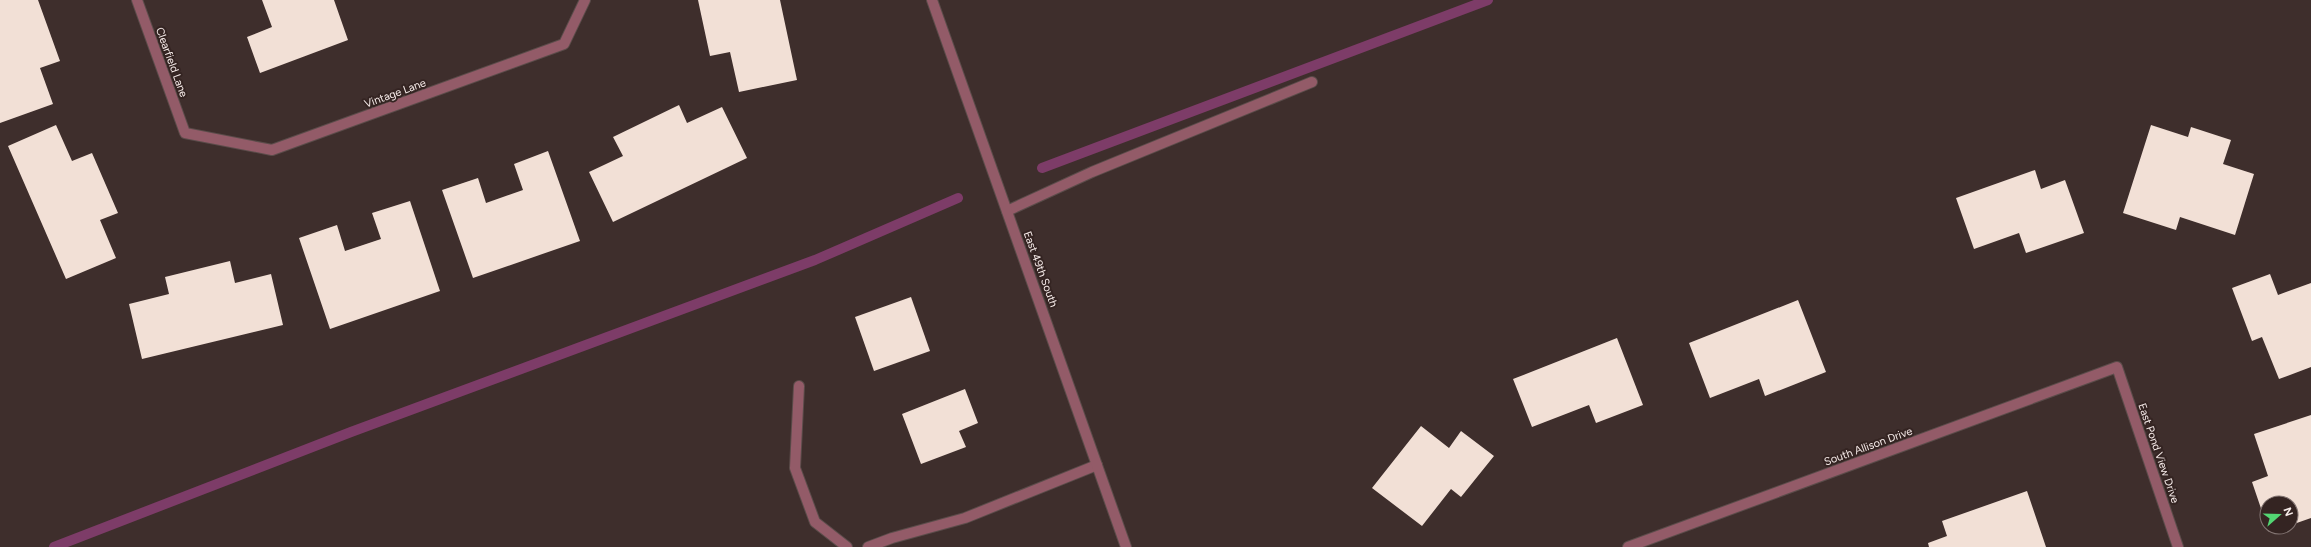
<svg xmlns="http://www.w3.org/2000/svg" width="2311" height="547" viewBox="0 0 2311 547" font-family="Figtree,sans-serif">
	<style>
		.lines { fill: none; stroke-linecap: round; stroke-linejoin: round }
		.stream { stroke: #7d3c68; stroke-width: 10 }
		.building { fill: #f2e0d6 }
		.service-casing { stroke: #5b4c4a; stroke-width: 12 }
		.minor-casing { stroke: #5b4c4a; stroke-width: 12 }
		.tertiary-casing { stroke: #5b4c4a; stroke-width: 12 }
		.service { stroke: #935b68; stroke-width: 10 }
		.minor { stroke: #935b68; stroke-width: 10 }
		.tertiary { stroke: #935b68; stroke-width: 10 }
		.labels { text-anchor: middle; stroke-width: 4; stroke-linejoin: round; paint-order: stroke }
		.street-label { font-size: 11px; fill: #f6ebe9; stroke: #342422 }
	</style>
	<rect width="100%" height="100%" fill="#3e2e2c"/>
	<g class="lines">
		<!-- stream -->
		<g class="stream">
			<path d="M1042,168L1488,0"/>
			<path d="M54,547L351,432L815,260L958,198"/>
		</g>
	</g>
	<!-- building -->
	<g class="building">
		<path d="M0,0H38L60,61L40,68L53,104L0,123Z"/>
		<path d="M262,0H334L348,40L260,73L247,37L272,27Z"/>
		<path d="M698,0H780L797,80L739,92L730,52L710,56Z"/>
		<path d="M679,105L687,123L722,107L747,158L613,222L589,172L623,156L613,137Z"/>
		<path d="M56,125L72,161L92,153L118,213L100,220L116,258L66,279L8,146Z"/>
		<path d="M2151,125L2188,137L2191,127L2231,140L2223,164L2254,174L2235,235L2180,217L2176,230L2123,213Z"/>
		<path d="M548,151L580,241L473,278L442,190L478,178L486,203L523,190L514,164Z"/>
		<path d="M2035,170L2041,189L2065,180L2084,233L2026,253L2019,233L1974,249L1956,198Z"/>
		<path d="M410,201L440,291L330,329L299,238L337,225L345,251L381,239L372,213Z"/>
		<path d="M230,261L235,283L271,274L283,325L142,359L129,304L169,294L165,277Z"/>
		<path d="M2270,274L2278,295L2311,283V367L2279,379L2262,337L2252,341L2232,288Z"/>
		<path d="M911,297L930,351L874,371L855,317Z"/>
		<path d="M1798,300L1826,372L1765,396L1759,379L1710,398L1689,343Z"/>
		<path d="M1617,338L1643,405L1596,423L1589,405L1532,427L1513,379Z"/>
		<path d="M965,389L978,423L959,431L966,447L921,464L902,414Z"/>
		<path d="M2311,415V518L2291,525V503H2267V526L2252,482L2268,476L2254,434Z"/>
		<path d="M1421,426L1449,448L1461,431L1494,456L1461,497L1451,489L1422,526L1372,488Z"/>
		<path d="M2027,491L2046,547H1929L1928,543L1947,536L1942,521Z"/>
		<path d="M2267,527H2284L2269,532Z"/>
	</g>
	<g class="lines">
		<defs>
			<g id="service">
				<path d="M799,386L795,468L815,522L847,547"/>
				<path d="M868,547L892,538L965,518L1097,465"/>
			</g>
			<g id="minor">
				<path d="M137,0L185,133L272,150L564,44L585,0"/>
				<path d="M1007,211L1092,172L1312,82"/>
				<path d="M1628,547L2117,367L2178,547"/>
			</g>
			<path id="tertiary" d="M932,0L1126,547"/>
		</defs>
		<!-- service casing -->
		<use href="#service" class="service-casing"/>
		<!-- minor casing -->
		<use href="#minor" class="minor-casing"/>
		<!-- tertiary casing -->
		<use href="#tertiary" class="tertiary-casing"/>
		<!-- service -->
		<use href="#service" class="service"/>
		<!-- minor -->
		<use href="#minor" class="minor"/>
		<!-- tertiary -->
		<use href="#tertiary" class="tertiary"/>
	</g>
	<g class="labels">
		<!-- street labels -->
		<g class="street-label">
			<text transform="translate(172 62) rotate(70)" y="4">Clearfield Lane</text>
			<text transform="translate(395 93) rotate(-20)" y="4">Vintage Lane</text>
			<text transform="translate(1041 269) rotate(70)" y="4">East 49th South</text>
			<text transform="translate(1868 446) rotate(-20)" y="4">South Allison Drive</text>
			<text transform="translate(2159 453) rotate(71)" y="4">East Pond View Drive</text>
		</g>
	</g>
	<!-- north arrow -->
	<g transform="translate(2279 515) rotate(70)"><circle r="19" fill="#342422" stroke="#827472"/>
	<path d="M0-3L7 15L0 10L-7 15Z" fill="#53d673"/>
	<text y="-6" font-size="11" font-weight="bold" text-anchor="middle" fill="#f6ebe9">N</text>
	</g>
</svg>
